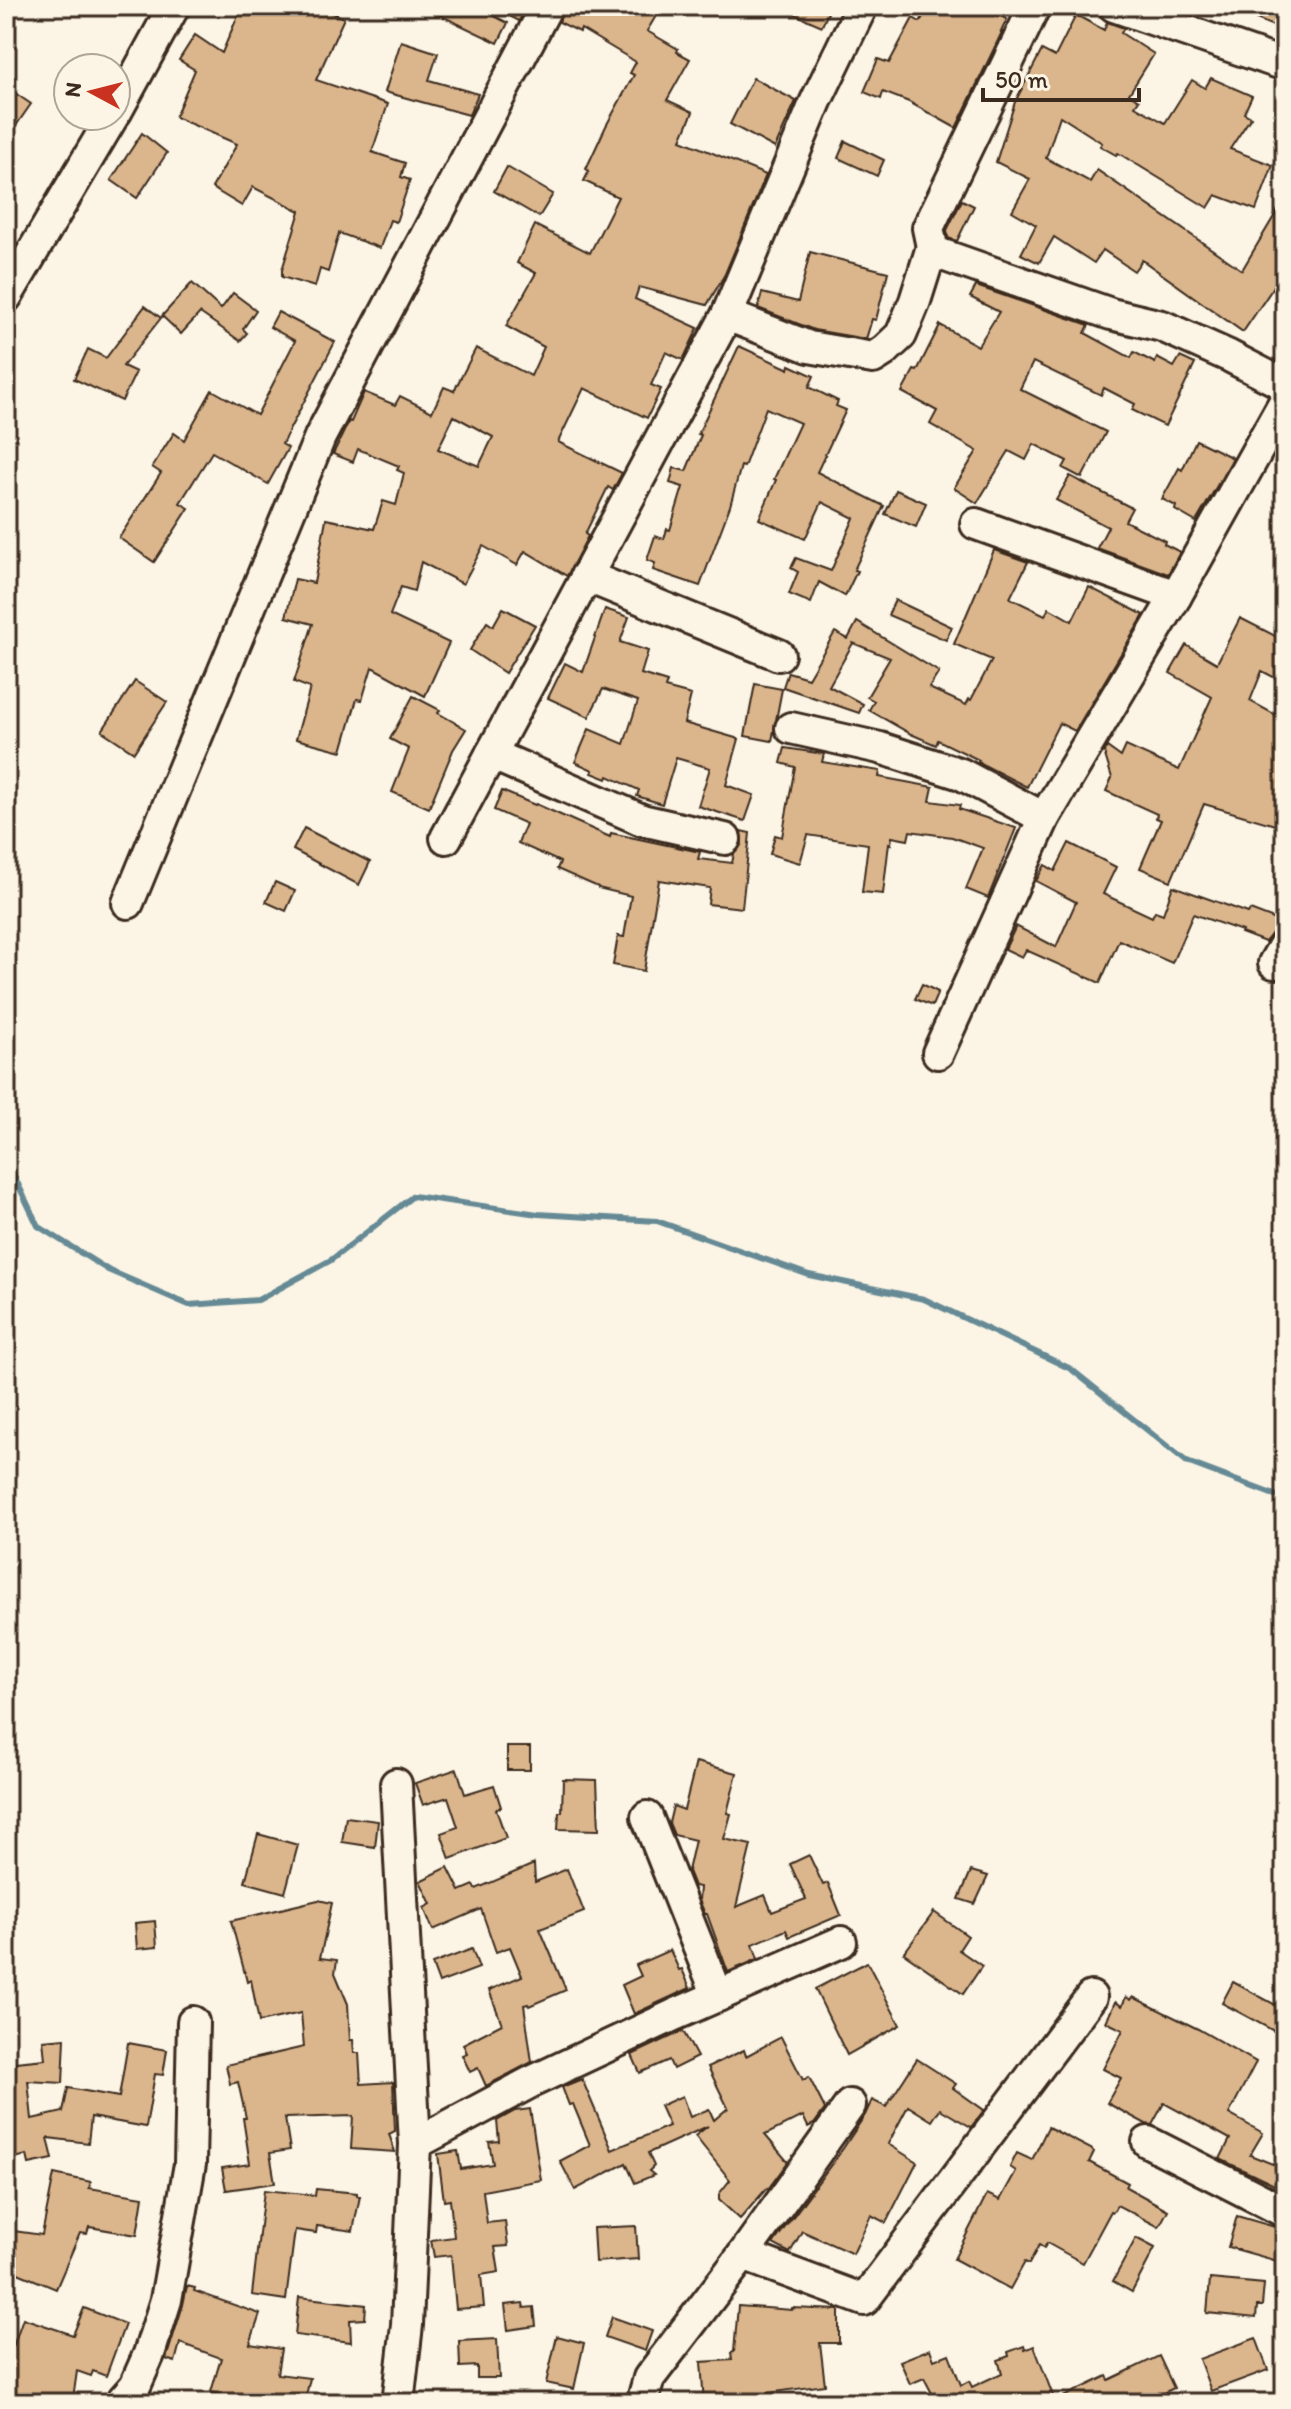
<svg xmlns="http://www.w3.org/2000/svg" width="1291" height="2409" viewBox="0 0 1291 2409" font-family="Itim,sans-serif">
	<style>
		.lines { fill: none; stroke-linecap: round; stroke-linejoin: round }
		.stream { stroke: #668a95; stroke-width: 6 }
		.building { fill: #dbb68d; stroke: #3b2a1e; stroke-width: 2; fill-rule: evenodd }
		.minor-casing { stroke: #3b2a1e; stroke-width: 36 }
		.minor { stroke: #fcf5e5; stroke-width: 30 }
	</style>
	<rect width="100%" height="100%" fill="#fcf5e5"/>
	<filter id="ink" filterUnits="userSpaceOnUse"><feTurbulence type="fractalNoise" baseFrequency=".0125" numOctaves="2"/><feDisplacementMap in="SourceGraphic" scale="16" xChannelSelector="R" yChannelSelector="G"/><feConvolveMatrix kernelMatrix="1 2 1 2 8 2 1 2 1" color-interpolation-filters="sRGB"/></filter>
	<g filter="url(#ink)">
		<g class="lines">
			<!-- stream -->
			<path class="stream" d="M6,1159L38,1226L108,1270L189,1305L258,1300L331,1260L413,1196L538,1214L657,1221L809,1275L924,1299L1071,1369L1187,1462L1285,1499"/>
		</g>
		<!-- building -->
		<g class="building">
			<path d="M242,6H318L344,18L316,80L388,104L372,152L405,163L401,177L410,180L396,222L390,220L380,248L339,233L328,272L320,269L315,287L282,277V270L300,211L253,187L242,206L212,188L237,144L175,117L195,70L179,60L195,35L222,53Z"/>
			<path d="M421,6H475L508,23L498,43Z"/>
			<path d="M490,6H527L519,21Z"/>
			<path d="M565,6H662L647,31L678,49L677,52L690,59L667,100L693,112L681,140L766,175L725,274L707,305L639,287L635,299L698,328L683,360L666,352L651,385L661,389L647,418L584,388L558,442L622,473L613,490L608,487L585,534L588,536L567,576L525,551L517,565L483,546L463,584L421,562L414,591L401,587L390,615L449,643L425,696L372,667L362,700L357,699L342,751L296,739L310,688L294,682L313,624L286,617L295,579L314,583L326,519L374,529L383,501L396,505L404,473L397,470L399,466L358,449L353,462L333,454L349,421L351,422L364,392L395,405L400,396L432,412L444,387L454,391L476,348L531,376L544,347L506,326L536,273L517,263L535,225L590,253L618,197L584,181L589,171L586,169L606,126L634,75L630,73L636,62L581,29L580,32L559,22ZM454,416L493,437L479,466L438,449Z"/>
			<path d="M776,6H831L822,26Z"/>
			<path d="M929,6H980L1007,19L1001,32H1002L956,128L909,102L883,92L881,99L864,92L878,59L889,63L913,18L920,22Z"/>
			<path d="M1226,6H1285V31Z"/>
			<path d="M1076,15L1104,30L1107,22L1124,28L1121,33L1154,54L1129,94L1139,100L1135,106L1165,123L1192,80L1205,88L1211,78L1252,96L1244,113L1251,117L1230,149L1273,165L1256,210L1216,195L1208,208L1118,153L1116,155L1100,146L1102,143L1060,116L1046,158L1090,182L1097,170L1242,270L1285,198V270L1243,332L1142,260L1134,271L1103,250L1094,263L1054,237L1039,263L1021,254L1036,225L1012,211L1030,179L996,162L1015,102L1042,50L1055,57Z"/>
			<path d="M401,41L438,53L429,80L478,94L469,115L385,92Z"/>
			<path d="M753,78L796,101L775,148L730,124Z"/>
			<path d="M6,87L31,104L6,140Z"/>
			<path d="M142,133L167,153L137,198L111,180Z"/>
			<path d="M845,141L884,160L877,176L838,158Z"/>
			<path d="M507,167L553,194L539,217L494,191Z"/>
			<path d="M962,200L974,206L957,241L948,238L947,230Z"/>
			<path d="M810,252L888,272L876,320L872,319L866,339L814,330L758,308L762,293L798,302Z"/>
			<path d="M192,283L221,309L233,293L256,310L243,329L247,333L240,341L200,313L181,334L162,316Z"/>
			<path d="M976,286L1089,325L1085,333L1131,358L1134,352L1155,363L1157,358L1174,367L1180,357L1195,364L1165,426L1132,410L1135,404L1104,388L1101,395L1033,362L1020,389L1106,432L1082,478L1063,468L1067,461L1034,444L1026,460L1009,451L977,503L954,488L977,451L930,424L937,411L902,392L914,370L917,371L940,325L978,346L999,312L970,297Z"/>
			<path d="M145,306L161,318L123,366L136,372L122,401L74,379L88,349L106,358Z"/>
			<path d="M278,312L335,342L282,444L288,448L268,484L212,452L180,503L189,508L154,562L119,538L161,473L152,467L174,433L184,440L212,390L257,415L295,341L270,327Z"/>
			<path d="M739,346L789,369L790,365L814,376L809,387L838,401L836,406L846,410L817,472L884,506L854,570L857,571L845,596L819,582L811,603L789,594L798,572L791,568L796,558L831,571L854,518L822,502L805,539L759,519L776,480L774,479L800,423L766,408L744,467L741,466L730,506L700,586L653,570L655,563L647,560L655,536L664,539L667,529L670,530L683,487L670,483L674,468L686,471L701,435L698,434Z"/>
			<path d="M1196,440L1233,458L1196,522L1175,510L1176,506L1162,499L1179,468L1182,470Z"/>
			<path d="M1070,476L1132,508L1125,521L1165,541L1164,544L1180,552L1168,574L1097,548L1108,527L1056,500Z"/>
			<path d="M896,490L926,503L916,527L885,514Z"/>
			<path d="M994,550L1028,562L1010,598L1045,615L1049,608L1072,621L1089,587L1144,615L1075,731L1059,723L1027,787L978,762L979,760L938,740L936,745L911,734L869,710L874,701L867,697L890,658L853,643L829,686L863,704L859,713L783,687L788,672L808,678L835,632L848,639L857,622L939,672L929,688L966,705L969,699L971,700L992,660L954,644Z"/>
			<path d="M895,600L952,627L946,640L888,615Z"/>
			<path d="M503,608L535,625L505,673L470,650L487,622L493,626Z"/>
			<path d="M605,609L629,617L620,642L648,651L641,674L667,682L665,688L691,695L684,723L739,739L726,785L754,795L745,821L698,806L710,768L676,758L662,804L637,796L639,790L608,776L607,779L592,773L593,770L575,762L589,729L624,744L638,701L603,689L589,717L548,698L565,663L583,672Z"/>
			<path d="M1240,618L1285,641V664L1277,679L1262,671L1250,701L1285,720V828L1204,804L1171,881L1140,868L1161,820L1156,818L1157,814L1106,791L1112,778L1104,752L1107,747L1121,757L1126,746L1179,770L1212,697L1170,673L1186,645L1217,663Z"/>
			<path d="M135,681L167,702L134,752L102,731Z"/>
			<path d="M755,684L782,689L772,741L745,736Z"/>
			<path d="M413,696L440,710L438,713L466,729L453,750L429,808L392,792L409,749L390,739Z"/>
			<path d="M785,748L824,754L822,762L880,771L879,777L933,787L930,801L960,805L959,809L1016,828L988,898L966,889L983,848L952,837L910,831L908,840L892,837L891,844L889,843L883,894L862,892L868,844L808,835L800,863L770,854L775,835L782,837L795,767L781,763Z"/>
			<path d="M502,791L535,805L536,804L610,837L611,833L700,852L698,859L732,863L734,854L742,844L741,831L750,833L742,908L708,904L710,888L659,880L644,971L613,965L618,936L624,937L631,896L598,888V887L557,869L560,862L518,843L526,824L494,810Z"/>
			<path d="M304,828L370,862L359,885L293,850Z"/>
			<path d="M1069,843L1116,867L1103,894L1152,917L1155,911L1163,914L1173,886L1248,913L1250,910L1279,921L1276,929L1265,942L1241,933L1242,931L1193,914L1172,963L1119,940L1100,983L1026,950L1022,957L1005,949L1016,926L1056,947L1076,902L1036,881L1045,865L1055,871Z"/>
			<path d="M275,882L295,891L286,911L266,902Z"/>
			<path d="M922,984L938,992L932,1006L915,999Z"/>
			<rect x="507" y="1747" width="23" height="23"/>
			<path d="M696,1762L737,1773L727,1813L731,1814L724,1839L751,1845L736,1907L765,1895L772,1912L806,1899L790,1864L809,1855L823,1885L828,1883L841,1915L789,1937L786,1930L753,1944L758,1959L728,1972L707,1914H705L699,1900L700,1887L694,1886L688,1871L695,1840L674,1835L669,1823L673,1806L684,1810Z"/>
			<path d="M457,1769L465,1794L494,1785L501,1807L496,1809L506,1838L450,1859L441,1833L458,1827L448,1797L423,1805L415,1783Z"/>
			<path d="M563,1779L597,1780L599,1830L558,1829L559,1812H562Z"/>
			<path d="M346,1817L378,1821L375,1847L342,1842Z"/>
			<path d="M258,1834L298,1845L285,1893L245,1882Z"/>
			<path d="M534,1864L535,1882L567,1869L584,1912L540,1929L566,1990L529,2006L528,2004L524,2005L532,2062L486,2086L478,2068L470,2072L462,2055L467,2053L463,2044L502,2024L489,1990L522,1976L510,1947L496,1952L481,1909L433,1930L424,1908L431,1904L420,1881L448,1867L460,1891L474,1885L476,1889Z"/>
			<path d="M971,1871L988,1876L975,1904L959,1899Z"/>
			<path d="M318,1900L332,1903L320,1958L337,1960L335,1973L348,2004L350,2040H353L354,2053H359L361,2084L393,2082L395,2131L389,2134L395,2152L351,2149L353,2116L285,2118L290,2150L270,2153L275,2183L226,2190L222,2168L250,2164L243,2118H246L238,2082L230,2084L226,2065L304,2047L301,2013L259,2022L251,1980L247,1982L245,1974L231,1921Z"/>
			<path d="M934,1912L968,1936L959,1950L982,1966L963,1994L904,1953Z"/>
			<path d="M155,1921L157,1947L137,1949L135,1923Z"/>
			<path d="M472,1949L479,1968L439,1983L432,1964Z"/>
			<path d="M670,1950L679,1970L682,1969L690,1988L634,2014L622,1985L641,1976L636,1965Z"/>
			<path d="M867,1962L900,2025L847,2055L815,1989Z"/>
			<path d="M1233,1982L1285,2010V2037L1222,2003Z"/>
			<path d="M1126,1997L1131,2000L1133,1997L1198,2029L1256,2062L1229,2114L1263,2133L1250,2155L1285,2169V2190L1220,2159L1230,2139L1164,2103L1152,2125L1146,2124L1107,2103L1121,2078L1103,2069L1123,2030L1106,2022L1115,2002L1122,2006Z"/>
			<path d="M683,2031L697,2057L673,2069L669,2060L640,2073L632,2055Z"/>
			<path d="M781,2037L803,2080L809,2077L825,2109L814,2124L808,2127L803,2116L765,2135L788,2162L768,2189L767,2188L740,2219L719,2200V2194L730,2180L695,2136L708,2126L648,2153L654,2166L649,2171L654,2175L635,2183L626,2163L575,2190L560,2161L590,2145L573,2104L569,2105L562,2087L582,2079L612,2150L669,2126L660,2106L682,2096L690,2117L709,2109L714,2120L728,2108L708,2067L744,2050L746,2056Z"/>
			<path d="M65,2038L63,2083L28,2081L32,2119L63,2112L68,2088L119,2097L128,2043L167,2050L163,2075L155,2074L146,2127L91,2117L88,2143L48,2138L53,2159L29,2164L27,2155L6,2160V2063L45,2059L43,2040Z"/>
			<path d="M917,2059L956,2084L953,2088L984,2110L971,2127L940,2109L932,2121L908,2106L888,2144L917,2162L886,2223L871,2215L853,2254L802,2231L790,2253L773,2244L844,2147L865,2115L872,2100L886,2107Z"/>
			<path d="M530,2109L541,2180L483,2191L487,2223L505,2221L508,2246L495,2247L499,2272L481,2275L484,2307L456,2309L451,2255L434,2257L431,2240L454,2237L450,2200L444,2201L438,2154L458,2151L461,2169L493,2164L489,2142L499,2141L497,2121L515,2111Z"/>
			<path d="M1048,2127L1091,2149L1094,2152L1089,2162L1128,2183L1126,2187L1168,2210L1159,2227L1117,2205L1113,2212L1111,2211L1083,2263L1047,2243L1044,2248L1039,2245L1029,2264L1025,2262L1010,2289L954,2259L987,2194L1000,2200L1016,2171L1010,2167L1017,2153L1032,2160Z"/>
			<path d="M54,2174L91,2182L89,2188L143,2197L137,2235L89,2227L87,2234L80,2233L56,2289L6,2268V2230L42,2235Z"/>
			<path d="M316,2189L357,2193V2196H360L353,2231L317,2226L316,2233L295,2230L286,2300L252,2295L264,2190L315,2195Z"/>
			<path d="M1237,2216L1285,2230V2247L1281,2262L1228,2247Z"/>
			<path d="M636,2226L638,2259L595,2262L593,2228Z"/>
			<path d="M1136,2238L1155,2248L1132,2292L1113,2281Z"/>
			<path d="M1210,2279L1264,2284L1262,2306H1257L1256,2318L1207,2313Z"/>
			<path d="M187,2286L195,2288L194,2291L260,2314L250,2344L281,2349L277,2374L310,2378L305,2400L273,2395L271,2403H252L211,2392L221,2358L180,2343L175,2362L166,2359L183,2305Z"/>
			<path d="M299,2297L366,2305L365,2319L350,2320L351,2342L295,2335Z"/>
			<path d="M523,2303L524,2308L534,2307L536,2326L508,2330L505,2305Z"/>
			<path d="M738,2306L792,2310V2308L839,2310V2343H820L825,2385L768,2393V2396L704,2403L701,2362L732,2360L731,2353L734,2352Z"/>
			<path d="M84,2308L125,2324L106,2376L93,2371L91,2376L77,2371L73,2399L65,2398V2403H6V2367L23,2318L73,2335Z"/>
			<path d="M612,2317L652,2331L645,2351L605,2337Z"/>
			<path d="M557,2336L584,2343L574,2389L546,2383Z"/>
			<path d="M1256,2338L1268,2370L1211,2391L1199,2359Z"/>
			<path d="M497,2339L499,2378H477V2366L460,2367L459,2341Z"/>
			<path d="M1024,2346L1025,2350L1034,2346L1055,2401L1107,2376L1109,2380L1159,2356L1174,2388L1142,2403H927L935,2399L924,2378L910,2384L900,2361L930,2349L934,2360L949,2354L961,2385L969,2381L972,2387L1002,2373L998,2360L1009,2356L1008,2352Z"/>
		</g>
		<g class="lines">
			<defs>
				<g id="minor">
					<path d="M1035,6L928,228L932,247L937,253L1111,314L1162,326L1229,356L1285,385"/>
					<path d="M1114,6L1285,65"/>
					<path d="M116,112L174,6"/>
					<path d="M6,297L113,116"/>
					<path d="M727,315L809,347L873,358L884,351L901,335L915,301L932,247"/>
					<path d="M976,524L1176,596"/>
					<path d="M586,576L779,655"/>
					<path d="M791,728L880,748L961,774L1044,818"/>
					<path d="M491,754L642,820L725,839"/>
					<path d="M446,838L727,315L816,101L862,6"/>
					<path d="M128,903L320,437L547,6"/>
					<path d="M1274,963L1285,944"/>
					<path d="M938,1053L1044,818L1176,596L1285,401"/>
					<path d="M396,1784L415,2144L407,2325L398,2403"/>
					<path d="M647,1817L718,1996"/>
					<path d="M1148,2142L1285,2212"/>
					<path d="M415,2144L531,2082L674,2015L841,1942"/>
					<path d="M743,2255L864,2300L1091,1997"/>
					<path d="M120,2403L135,2386L149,2354L166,2300L190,2164L193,2022"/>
					<path d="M642,2403L649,2378L743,2255L850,2105"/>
				</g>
			</defs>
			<!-- minor casing -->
			<use href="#minor" class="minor-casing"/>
			<!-- minor -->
			<use href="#minor" class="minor"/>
		</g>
	</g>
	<!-- margin -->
	<rect width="1291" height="2409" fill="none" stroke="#fcf5e5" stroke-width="32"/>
	<rect x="16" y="16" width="1259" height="2377" fill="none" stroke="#3b2a1e" stroke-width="3" filter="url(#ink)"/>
	<!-- north arrow -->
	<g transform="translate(92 92) rotate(277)"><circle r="38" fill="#fcf5e5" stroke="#afa495" stroke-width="2"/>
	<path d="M0-6L14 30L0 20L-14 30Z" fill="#c8321e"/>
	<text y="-12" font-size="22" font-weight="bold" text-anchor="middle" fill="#3b2a1e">N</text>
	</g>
	<!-- scale -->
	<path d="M983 88v12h156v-12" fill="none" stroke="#3b2a1e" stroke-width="4"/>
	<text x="995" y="88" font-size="24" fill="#3b2a1e" stroke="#fcf5e5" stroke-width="6" paint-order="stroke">50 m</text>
</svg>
